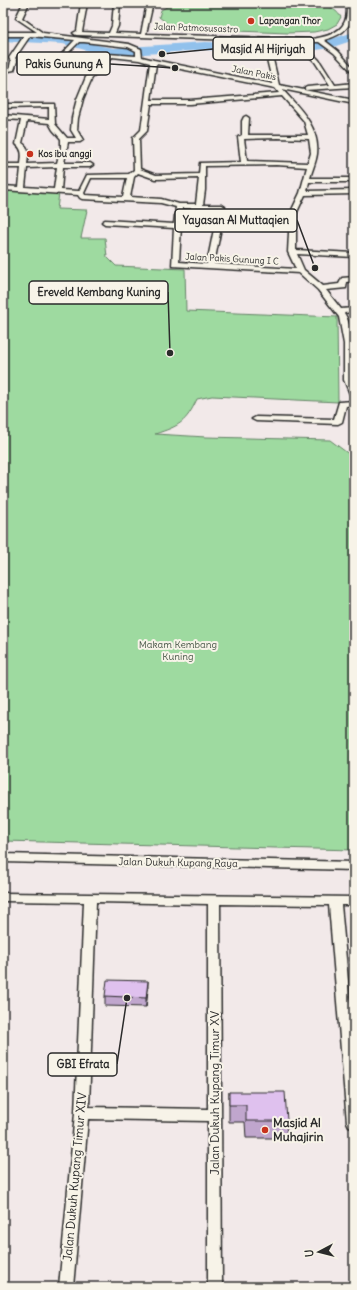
<svg xmlns="http://www.w3.org/2000/svg" width="357" height="1290" viewBox="0 0 357 1290" font-family="Delius,sans-serif">
	<style>
		.green { fill: #9edaa0; stroke: #648266 }
		.lines { fill: none; stroke-linecap: round; stroke-linejoin: round }
		.river { fill: #91c1ec; fill-rule: evenodd }
		.minor-casing { stroke: #2b2b2b; stroke-width: 3 }
		.minor { fill: #f7f3e8; fill-rule: evenodd }
		.wall { fill: #c0a6cd; stroke: #2b2b2b }
		.shaded-wall { fill: #9c87a7; stroke: #2b2b2b }
		.building { fill: #dfc1ee; stroke: #2b2b2b }
		.poi-dot { fill: #c8321e; stroke: #f7f3e8; stroke-width: 1.5 }
		.labels { text-anchor: middle; stroke-width: 4; stroke-linejoin: round; paint-order: stroke }
		.far-poi-label { font-size: 9px; font-weight: bold; fill: #2b2b2b; stroke: #f7f3e8; text-anchor: start }
		.far-street-label { font-size: 9px; fill: #2b2b2b; stroke: #f7f3e8 }
		.park-label { font-size: 10px; fill: #485748; stroke: #f7f3e8 }
		.street-label { font-size: 10px; fill: #2b2b2b; stroke: #f7f3e8 }
		.near-street-label { font-size: 12px; fill: #2b2b2b; stroke: #f7f3e8 }
		.near-poi-label { font-size: 12px; font-weight: bold; fill: #2b2b2b; stroke: #f7f3e8; text-anchor: start }
		.leader { fill: none; stroke: #2b2b2b; stroke-width: 1.5 }
		.callout-dot { fill: #2b2b2b; stroke: #f7f3e8; stroke-width: 1.5 }
		.callout { fill: #f7f3e8; stroke: #2b2b2b; stroke-width: 1.5 }
		.callout-label { font-size: 11px; text-anchor: middle; font-weight: bold; fill: #2b2b2b }
	</style>
	<rect width="100%" height="100%" fill="#f2e9e9"/>
	<filter id="ink" filterUnits="userSpaceOnUse"><feTurbulence type="fractalNoise" baseFrequency=".025" numOctaves="2"/><feDisplacementMap in="SourceGraphic" scale="8" xChannelSelector="R" yChannelSelector="G"/><feConvolveMatrix kernelMatrix="1 2 1 2 8 2 1 2 1" color-interpolation-filters="sRGB"/></filter>
	<g filter="url(#ink)">
		<!-- green -->
		<g class="green">
			<path d="M174,3H316C326,5 335,8 341,17L337,24L328,29L314,32L288,33L185,29L168,24L159,17L161,10Z"/>
			<path d="M3,191L59,193L57,209L87,210L81,238H105L107,257L116,266L185,269L186,311L337,317L338,402L212,396L197,399C186,423 179,426 155,434L206,437L330,440L354,458V850L3,841Z"/>
		</g>
		<g class="lines">
			<!-- river -->
			<path class="river" d="M354,32V40L330,48L295,53L205,50L114,56L100,54L63,44L3,41V33L64,36L101,46L114,48L205,42L295,45L328,40Z"/>
			<defs>
				<g id="minor">
					<path d="M23,3H29L22,18L43,33L129,44L141,49L142,57L154,60L273,84L265,51L268,41L76,35L73,33L77,31L81,3H87L82,32L109,33L112,26L114,3H120L118,26L115,33L141,34L147,3H153L146,34L312,39C334,36 351,28 346,3H352C355,25 344,35 324,40L338,51L354,69V74L334,53L319,42H307L309,50L319,60L335,85L354,83V87L305,90V88L307,87L330,85L315,62L303,50L302,42L275,41L273,42L271,51L279,85L354,100V104L282,89C298,107 320,126 317,154C316,162 312,170 310,178H354V182H309L307,191L354,190V194L305,195L296,214V250L354,253V257L297,254L304,270L323,286L339,284L342,278L354,277V281L347,282L346,288L326,290L341,309L354,308V312L344,313C354,326 352,363 352,380L354,385V396L350,394L344,380V344L339,317L318,290L299,273L172,266L174,228L105,224L102,222L105,220L174,224L176,207L161,203L82,199L80,198L78,195L3,190V186L19,187L21,168H3V164H21C22,155 23,150 16,144L21,120L3,119V115L49,119V107L3,108V104H54L55,124L67,138H76L71,130L72,118L77,99L86,77L99,67L108,54L136,56V51L128,47L84,42H79L59,62L57,61V59L75,40L30,36L15,58L17,61L14,70L9,71L11,61L9,58L24,36H3V32H37L16,18ZM112,57L139,60L150,63L141,130L133,138L134,170L129,174L87,175L79,191L61,190L63,167H90L93,165L90,163H64L68,142H80L83,140L77,130L78,118L83,99L92,78L103,69ZM156,64L275,88L279,93L190,100H151ZM282,96L304,121L308,135H248L249,118L246,116L244,117L242,121V135L238,137L241,162L200,163L199,174L156,175L140,169L139,139L147,131L151,104H190ZM27,121L49,123L53,130L61,139V147L57,163L27,164C28,157 30,147 22,143ZM278,138L309,139L311,153L308,163L247,161L244,139ZM276,165L307,167L300,193L290,214L288,252L296,269L214,264L225,207L222,205H203L205,190V166ZM57,167L54,189L25,187L27,168ZM138,173L155,179L199,178L196,204H179L161,199L130,197L134,177ZM91,178H127L123,197L85,195L84,193ZM182,208L218,209L207,264L179,262Z"/>
					<path d="M354,401V405L346,406L342,422L338,424L256,421L252,419L256,417L334,419L339,402Z"/>
					<path d="M3,854L354,862V870L3,862Z"/>
					<path d="M3,893L354,897V905H341L354,1046V1128L349,1126L347,1122L329,905L220,904L222,1287H208V1121L88,1119L73,1287H59L75,1113L84,902L3,901ZM96,902L208,904V1109L89,1107Z"/>
				</g>
			</defs>
			<!-- minor casing -->
			<use href="#minor" class="minor-casing"/>
			<!-- minor -->
			<use href="#minor" class="minor"/>
		</g>
		<!-- wall -->
		<g class="wall">
			<path d="M148,990L146,1007L105,1006V996Z"/>
			<path d="M229,1092L287,1121L286,1138H246L245,1122H229Z"/>
		</g>
		<!-- shaded-wall -->
		<path class="shaded-wall" d="M148,981V990L146,1007V998Z"/>
		<!-- building -->
		<g class="building">
			<path d="M107,980L148,981L146,998L105,996Z"/>
			<path d="M229,1092H285L287,1121H246V1105H229Z"/>
		</g>
	</g>
	<!-- markers -->
	<g class="poi-dot">
		<circle cx="251" cy="21" r="4"/>
		<circle cx="30" cy="154" r="4"/>
		<circle cx="265" cy="1130" r="4"/>
	</g>
	<g class="labels">
		<!-- far-poi labels -->
		<g class="far-poi-label">
			<text x="259" y="24">Lapangan Thor</text>
			<text x="38" y="157">Kos ibu anggi</text>
		</g>
		<!-- far-street labels -->
		<g class="far-street-label">
			<text transform="translate(196 28) rotate(2)" y="3">Jalan Patmosusastro</text>
			<text transform="translate(254 73) rotate(11)" y="3">Jalan Pakis</text>
			<text transform="translate(232 259) rotate(3)" y="3">Jalan Pakis Gunung I C</text>
		</g>
		<!-- park labels -->
		<g class="park-label">
			<text x="178" y="648">Makam Kembang<tspan x="178" dy="12">Kuning</tspan></text>
		</g>
		<!-- street labels -->
		<g class="street-label">
			<text transform="translate(178 862) rotate(1)" y="4">Jalan Dukuh Kupang Raya</text>
		</g>
		<!-- near-street labels -->
		<g class="near-street-label">
			<text transform="translate(215 1093) rotate(-90)" y="4">Jalan Dukuh Kupang Timur XV</text>
			<text transform="translate(75 1177) rotate(-85)" y="4">Jalan Dukuh Kupang Timur XIV</text>
		</g>
		<!-- near-poi labels -->
		<g class="near-poi-label">
			<text x="273" y="1127">Masjid Al<tspan x="273" dy="14">Muhajirin</tspan></text>
		</g>
	</g>
	<!-- callouts -->
	<path class="leader" d="M162 54L213 49M175 68L110 64M315 268L297 220M170 353L168 292M127 998L117 1064"/>
	<g class="callout-dot">
		<circle cx="162" cy="54" r="4"/>
		<circle cx="175" cy="68" r="4"/>
		<circle cx="315" cy="268" r="4"/>
		<circle cx="170" cy="353" r="4"/>
		<circle cx="127" cy="998" r="4"/>
	</g>
	<g class="callout">
		<rect x="213" y="37" width="101" height="23" rx="4"/>
		<rect x="17" y="52" width="93" height="23" rx="4"/>
		<rect x="175" y="209" width="122" height="23" rx="4"/>
		<rect x="29" y="281" width="139" height="23" rx="4"/>
		<rect x="48" y="1053" width="69" height="23" rx="4"/>
	</g>
	<g class="callout-label">
		<text x="263" y="53">Masjid Al Hijriyah</text>
		<text x="64" y="68">Pakis Gunung A</text>
		<text x="236" y="224">Yayasan Al Muttaqien</text>
		<text x="99" y="296">Ereveld Kembang Kuning</text>
		<text x="83" y="1068">GBI Efrata</text>
	</g>
	<!-- margin -->
	<rect width="357" height="1290" fill="none" stroke="#f7f3e8" stroke-width="16"/>
	<rect x="8" y="8" width="341" height="1274" fill="none" stroke="#2b2b2b" stroke-width="1.5" filter="url(#ink)"/>
	<!-- north arrow -->
	<g transform="translate(319 1252) rotate(263)" stroke="#f7f3e8" stroke-width="3" paint-order="stroke">
	<path d="M0-3L7 15L0 10L-7 15Z" fill="#2b2b2b"/>
	<text y="-6" font-size="11" font-weight="bold" text-anchor="middle" fill="#2b2b2b">U</text>
	</g>
</svg>
